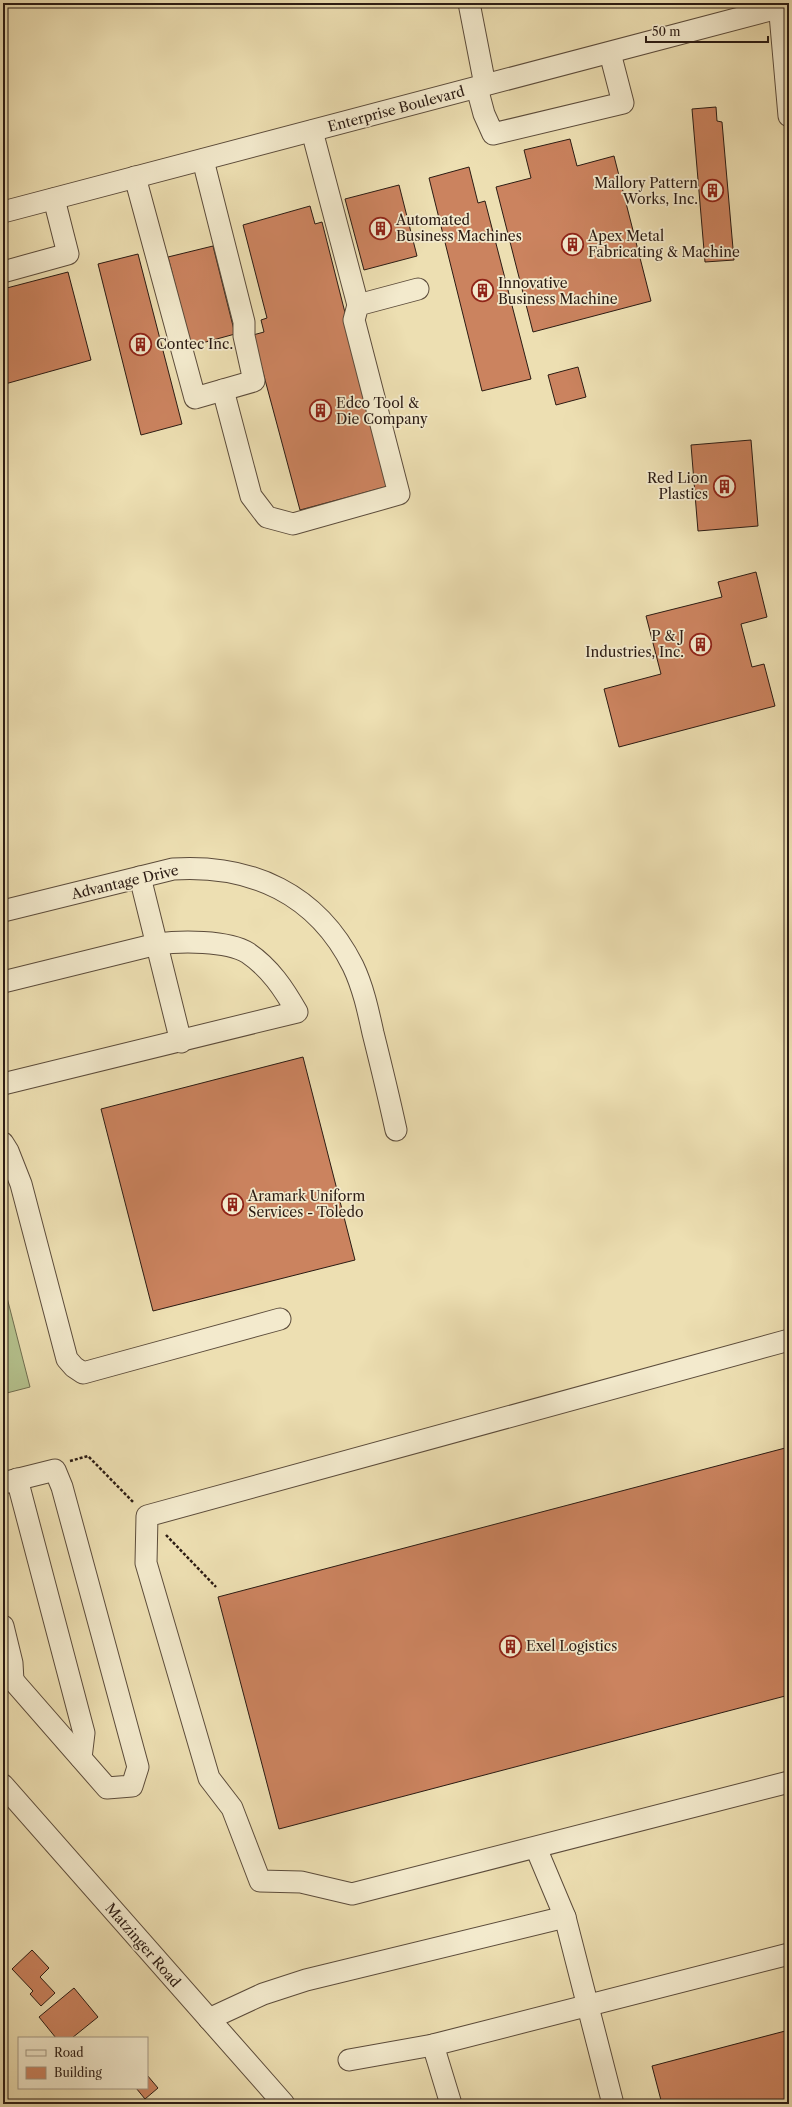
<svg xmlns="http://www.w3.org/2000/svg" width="792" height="2107" viewBox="0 0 792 2107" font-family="'Libre Caslon Text',serif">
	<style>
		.green { fill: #b5c28e; stroke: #706e50 }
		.building { fill: #cb835f; stroke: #2b1b13 }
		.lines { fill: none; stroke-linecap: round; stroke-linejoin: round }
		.minor-casing { stroke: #5c4c3b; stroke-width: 23 }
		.path { stroke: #2b1b13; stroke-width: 2.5; stroke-dasharray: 3 2; stroke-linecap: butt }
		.minor { stroke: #f3eacd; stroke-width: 21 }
		.labels { text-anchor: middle; stroke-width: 3.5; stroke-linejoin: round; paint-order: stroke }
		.street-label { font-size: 14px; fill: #2b1b13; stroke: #f3eacd }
		.poi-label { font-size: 14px; fill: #2b1b13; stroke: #f3eacd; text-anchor: start }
	</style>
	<rect width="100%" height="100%" fill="#eddfb2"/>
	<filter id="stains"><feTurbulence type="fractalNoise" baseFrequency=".005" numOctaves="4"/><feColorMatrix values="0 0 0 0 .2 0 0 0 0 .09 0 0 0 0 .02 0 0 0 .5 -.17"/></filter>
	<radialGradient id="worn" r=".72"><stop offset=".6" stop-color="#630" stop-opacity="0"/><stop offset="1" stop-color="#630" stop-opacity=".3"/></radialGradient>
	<!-- green -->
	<path class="green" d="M3,1282L30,1387L3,1394Z"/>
	<!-- building -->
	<g class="building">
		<path d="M716,107L717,121L722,122L734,260L705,262L692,109Z"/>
		<path d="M570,139L577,166L614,156L651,301L533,332L496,187L531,178L524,150Z"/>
		<path d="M469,167L478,203L485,201L531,379L482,391L429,178Z"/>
		<path d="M399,185L417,256L364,270L345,199Z"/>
		<path d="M310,206L315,224L322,222L389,486L300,510L253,335L264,332L261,320L267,318L243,225Z"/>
		<path d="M213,246L235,334L191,346L168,257Z"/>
		<path d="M138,254L182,424L141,435L98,264Z"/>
		<path d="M68,272L91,360L5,384L3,289Z"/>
		<path d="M578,367L586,397L556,405L548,375Z"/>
		<path d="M751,440L758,526L698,531L691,445Z"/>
		<path d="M756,572L767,617L741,624L752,667L764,664L775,706L619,747L604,689L661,674L646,616L722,597L718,582Z"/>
		<path d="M303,1057L355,1260L153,1311L101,1109Z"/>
		<path d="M789,1447V1695L279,1829L218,1597Z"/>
		<path d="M32,1950L49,1968L40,1977L55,1993L41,2006L30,1994L33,1991L12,1969Z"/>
		<path d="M74,1988L98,2017L72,2038H56L39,2017Z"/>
		<path d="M789,2030V2101L776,2104H662L652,2066Z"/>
		<path d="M147,2075L158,2088L145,2099L136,2088H147Z"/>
	</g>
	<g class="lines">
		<defs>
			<g id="minor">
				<path d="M469,3L485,85"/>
				<path d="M779,3L789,116"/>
				<path d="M477,88L484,114L493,134L623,103L610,53"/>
				<path d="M312,131L358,305"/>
				<path d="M135,177L195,398L254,381L244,336V322L203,160"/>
				<path d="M3,212L789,5"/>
				<path d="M3,272L68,254L54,199"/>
				<path d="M223,390L251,496L267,517L293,524L399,494L354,320L358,305L418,289"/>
				<path d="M140,877L181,1042"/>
				<path d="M3,911L173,869C252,864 317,894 353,966C363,987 368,1010 373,1033C381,1065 389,1098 396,1130"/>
				<path d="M3,982L157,944C180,941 227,940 248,953C270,968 284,989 297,1012L3,1084"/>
				<path d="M3,1143L8,1151L21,1184L67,1359L74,1367L83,1373L280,1319"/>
				<path d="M789,1340L147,1516L146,1563L209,1778L232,1808L260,1881L301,1882L352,1894L789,1782"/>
				<path d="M17,1479L84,1733L81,1758"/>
				<path d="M3,1483L55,1470L62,1487L138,1767L132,1786L107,1788L3,1669"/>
				<path d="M3,1626L12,1663L13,1681"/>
				<path d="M3,1785L284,2104"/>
				<path d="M536,1848L565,1917L613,2104"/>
				<path d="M209,2019L263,1994L306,1980L565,1917"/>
				<path d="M433,2045L451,2104"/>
				<path d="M349,2060L433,2045L789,1954"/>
			</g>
		</defs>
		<!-- minor casing -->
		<use href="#minor" class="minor-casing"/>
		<!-- path -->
		<g class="path">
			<path d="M70,1461L88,1456L134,1503"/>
			<path d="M166,1535L216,1587"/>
		</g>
		<!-- minor -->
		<use href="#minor" class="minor"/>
	</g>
	<!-- icons -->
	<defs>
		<symbol id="building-ring" viewBox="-11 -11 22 22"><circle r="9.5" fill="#f3eacd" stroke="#8f2418" stroke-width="1.5"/><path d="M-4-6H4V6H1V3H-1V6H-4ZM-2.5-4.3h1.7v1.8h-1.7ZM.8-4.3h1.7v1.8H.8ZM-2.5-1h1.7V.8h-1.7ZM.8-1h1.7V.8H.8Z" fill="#8f2418"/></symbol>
	</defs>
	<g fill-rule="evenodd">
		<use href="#building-ring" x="700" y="178" width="25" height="25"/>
		<use href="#building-ring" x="368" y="216" width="25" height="25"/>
		<use href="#building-ring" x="560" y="232" width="25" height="25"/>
		<use href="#building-ring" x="470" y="278" width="25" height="25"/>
		<use href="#building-ring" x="128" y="332" width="25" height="25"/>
		<use href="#building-ring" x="308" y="398" width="25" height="25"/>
		<use href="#building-ring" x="712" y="474" width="25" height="25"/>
		<use href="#building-ring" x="688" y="632" width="25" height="25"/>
		<use href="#building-ring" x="220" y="1192" width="25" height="25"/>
		<use href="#building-ring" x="498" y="1634" width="25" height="25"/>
	</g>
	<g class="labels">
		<!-- street labels -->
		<g class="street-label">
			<text transform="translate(396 109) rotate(-15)" y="5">Enterprise Boulevard</text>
			<text transform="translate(125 882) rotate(-13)" y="5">Advantage Drive</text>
			<text transform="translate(143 1945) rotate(49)" y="5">Matzinger Road</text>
		</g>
		<!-- poi labels -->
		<g class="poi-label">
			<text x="698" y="188" text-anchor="end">Mallory Pattern<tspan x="698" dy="16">Works, Inc.</tspan></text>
			<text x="396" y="225">Automated<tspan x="396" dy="16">Business Machines</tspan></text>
			<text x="588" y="241">Apex Metal<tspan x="588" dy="16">Fabricating &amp; Machine</tspan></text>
			<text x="498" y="288">Innovative<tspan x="498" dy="16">Business Machine</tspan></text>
			<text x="156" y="349">Contec Inc.</text>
			<text x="336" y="408">Edco Tool &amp;<tspan x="336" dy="16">Die Company</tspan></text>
			<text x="708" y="483" text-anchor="end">Red Lion<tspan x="708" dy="16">Plastics</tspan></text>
			<text x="684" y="641" text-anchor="end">P &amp; J<tspan x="684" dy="16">Industries, Inc.</tspan></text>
			<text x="248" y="1201">Aramark Uniform<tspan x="248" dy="16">Services - Toledo</tspan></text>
			<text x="526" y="1651">Exel Logistics</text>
		</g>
	</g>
	<!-- margin -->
	<rect width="792" height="2107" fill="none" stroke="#eddfb2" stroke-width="16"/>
	<rect x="4" y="4" width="784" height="2099" fill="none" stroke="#2b1b13" stroke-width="2"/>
	<rect x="8" y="8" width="776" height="2091" fill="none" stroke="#2b1b13"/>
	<!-- legend -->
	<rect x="18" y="2037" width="130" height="52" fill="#f3eacd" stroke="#a39783"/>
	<rect x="26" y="2050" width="20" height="6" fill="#f3eacd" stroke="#a39783"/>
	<text x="54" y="2057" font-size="12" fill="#2b1b13">Road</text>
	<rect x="26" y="2067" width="20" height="12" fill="#cb835f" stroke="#a39783"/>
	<text x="54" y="2077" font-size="12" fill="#2b1b13">Building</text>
	<!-- scale -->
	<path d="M646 36v6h122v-6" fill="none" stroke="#2b1b13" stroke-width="2"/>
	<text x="652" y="36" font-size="12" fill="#2b1b13" stroke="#f3eacd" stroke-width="3" paint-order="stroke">50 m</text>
	<rect width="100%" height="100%" filter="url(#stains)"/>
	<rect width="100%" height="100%" fill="url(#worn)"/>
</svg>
